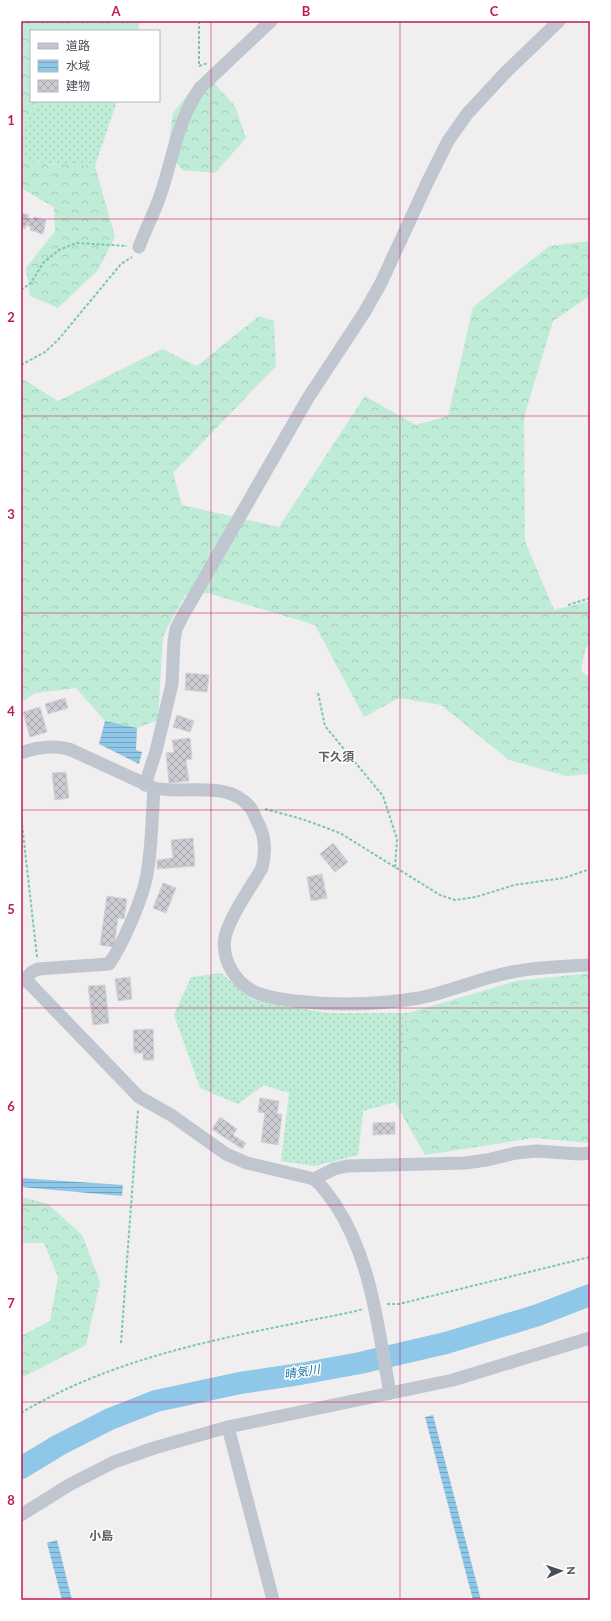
<svg xmlns="http://www.w3.org/2000/svg" width="611" height="1621" viewBox="0 0 611 1621" font-family="Lato,'Noto Sans JP',sans-serif">
	<style>
		.grass { fill: url(#grass-dots) }
		.forest { fill: url(#forest-crowns) }
		.water { fill: url(#water-rules) }
		.lines { fill: none; stroke-linecap: round; stroke-linejoin: round }
		.river { stroke: #8ec7e7; stroke-width: 22 }
		.building { fill: url(#building-cross-hatch); stroke: #d2d3d9 }
		.path { stroke: #78c8ac; stroke-width: 2; stroke-dasharray: 3 2; stroke-linecap: butt }
		.street { stroke: #bfc6cf; stroke-width: 13 }
		.grid { fill: none; stroke: #c2185b; stroke-width: 1; stroke-opacity: 0.55 }
		.labels { text-anchor: middle; stroke-width: 3; stroke-linejoin: round; paint-order: stroke }
		.neighbourhood-label { font-size: 12px; font-weight: bold; fill: #5b5d62; stroke: #fff }
		.water-label { font-size: 12px; font-style: italic; fill: #146fa1; stroke: #fff }
		.neatline { fill: none; stroke: #c2185b; stroke-width: 1.5 }
		.grid-label { font-size: 13px; text-anchor: middle; font-weight: bold; fill: #c2185b }
	</style>
	<defs>
		<pattern id="grass-dots" width="8" height="8" patternUnits="userSpaceOnUse"><rect width="8" height="8" fill="#beecd7"/><path d="M2 2h.1M6 6h.1" fill="none" stroke="#a5ccbb" stroke-width="1.8" stroke-linecap="round"/></pattern>
		<pattern id="forest-crowns" width="20" height="18" patternUnits="userSpaceOnUse"><rect width="20" height="18" fill="#beecd7"/><path d="M2 6a3 3 0 1 1 6 0M12 15a3 3 0 1 1 6 0" fill="none" stroke="#a5ccbb"/></pattern>
		<pattern id="water-rules" width="6" height="5" patternUnits="userSpaceOnUse"><rect width="6" height="5" fill="#8ec7e7"/><path d="M0 2.5h6" fill="none" stroke="#76a4be"/></pattern>
		<pattern id="building-cross-hatch" width="8" height="8" patternUnits="userSpaceOnUse"><rect width="8" height="8" fill="#cbccd2"/><path d="M0 0l8 8M0 8l8-8" fill="none" stroke="#a7a8ad"/></pattern>
	</defs>
	<rect width="100%" height="100%" fill="#f0eeee"/>
	<!-- grass -->
	<g class="grass">
		<path d="M39,101H117L95,166L27,162C12,138 27,122 39,101Z"/>
		<path d="M221,973L254,1000L328,1013H408L395,1102L363,1111L358,1155L315,1166L281,1161L289,1093L264,1085L238,1104L200,1088L174,1015L191,977Z"/>
	</g>
	<!-- forest -->
	<g class="forest">
		<path d="M21,21H140L138,31H31V101H39L21,132Z"/>
		<path d="M197,83H214L235,106L246,138L215,173L182,170L168,151L173,113Z"/>
		<path d="M21,152L27,162L95,166L115,237L98,270L58,308L30,296L26,268L55,231L54,207L21,188Z"/>
		<path d="M590,241V296L553,321L524,417L525,541L554,610L590,601V646L586,647L581,671L590,678V774L566,776L509,760L441,705L399,698L364,717L315,625L208,593L185,595L163,636L158,720L137,728L105,721L76,688L35,693L21,703V378L58,401L162,349L197,366L259,316L274,321L276,366L173,473L182,505L279,527L365,396L416,425L448,416L473,307L549,246Z"/>
		<path d="M590,973V1143L534,1138L425,1155L395,1102L408,1013L516,981Z"/>
		<path d="M21,1197L48,1204L82,1235L100,1282L86,1345L21,1378V1336L50,1321L58,1277L44,1243H21Z"/>
	</g>
	<!-- water -->
	<g class="water">
		<path d="M105,721L137,728L136,750L142,752L139,764L99,744Z"/>
		<path d="M21,1178L123,1185L122,1196L21,1187Z"/>
		<path d="M433,1415L481,1600H473L425,1417Z"/>
		<path d="M57,1540L72,1600H62L47,1543Z"/>
	</g>
	<g class="lines">
		<!-- river -->
		<path class="river" d="M21,1468L59,1445L110,1419L156,1401L240,1383L300,1374L360,1363L446,1343L538,1315L590,1295"/>
	</g>
	<!-- building -->
	<g class="building">
		<path d="M21,213L29,215L28,218L33,220L34,217L46,220L43,234L30,230L31,227L26,225L25,229L21,227Z"/>
		<path d="M186,673L209,675L207,692L185,690Z"/>
		<path d="M65,698L68,708L48,714L45,704Z"/>
		<path d="M40,707L47,732L30,737L23,712Z"/>
		<path d="M177,715L194,721L190,732L173,727Z"/>
		<path d="M190,738L192,759L186,760L189,781L169,783L166,753L174,752L172,740Z"/>
		<path d="M66,772L69,798L55,800L52,773Z"/>
		<path d="M193,838L195,866L157,869V860L173,858L171,840Z"/>
		<path d="M333,843L348,862L335,872L320,854Z"/>
		<path d="M322,874L327,898L311,901L307,877Z"/>
		<path d="M163,883L176,888L166,913L153,908Z"/>
		<path d="M107,896L127,899L124,919L118,918L114,947L100,945Z"/>
		<path d="M130,977L132,999L118,1001L115,979Z"/>
		<path d="M105,985L109,1023L93,1025L88,986Z"/>
		<path d="M153,1029L154,1060H143V1053H134L133,1030Z"/>
		<path d="M260,1098L279,1101L277,1114H282L278,1145L261,1142L265,1113L258,1112Z"/>
		<path d="M220,1117L237,1129L233,1135L246,1143L242,1149L212,1129Z"/>
		<path d="M395,1122V1134L373,1135V1123Z"/>
	</g>
	<g class="lines">
		<!-- path -->
		<g class="path">
			<path d="M199,21V66L208,63"/>
			<path d="M21,290L31,283L43,263L59,250L76,243L127,246"/>
			<path d="M21,365L45,352L58,340L121,264L132,257"/>
			<path d="M568,605L590,598"/>
			<path d="M318,693L325,726L383,796L397,839L395,868"/>
			<path d="M265,809L302,819L340,833L440,895L455,900L476,897L514,885L564,878L590,869"/>
			<path d="M21,815L37,957"/>
			<path d="M387,1304H399L590,1257"/>
			<path d="M121,1343L138,1110"/>
			<path d="M21,1413C121,1353 239,1335 352,1312L363,1309"/>
		</g>
		<!-- street -->
		<g class="street">
			<path d="M139,247C145,231 153,215 159,199C173,160 176,123 200,88L271,21"/>
			<path d="M21,753C37,747 52,745 69,749L154,788C184,795 227,779 250,807C253,811 255,816 257,821C266,836 266,852 262,868C251,887 230,916 225,937C221,960 236,984 257,993C269,998 282,999 295,1001C337,1006 377,1005 419,998C450,992 480,978 512,972C538,967 564,966 590,965"/>
			<path d="M145,785L156,751L172,684L174,641L176,629L182,617L308,398L364,313L381,283L428,181L448,141L467,114L505,73L559,21"/>
			<path d="M21,978L30,984L139,1097L171,1115L226,1154L247,1163L314,1179C323,1186 328,1195 335,1204C372,1260 378,1329 390,1393"/>
			<path d="M24,980L32,972L38,969L109,964C123,944 143,898 147,874C152,846 152,816 154,788"/>
			<path d="M314,1179L334,1169L347,1166L465,1163L487,1160L516,1153L537,1151L579,1154L590,1153"/>
			<path d="M228,1427L273,1600"/>
			<path d="M21,1515L69,1485L114,1462L154,1448L228,1427L453,1380L590,1338"/>
		</g>
	</g>
	<!-- grid -->
	<path class="grid" d="M211,21V1600M400,21V1600M21,219H590M21,416H590M21,613H590M21,810H590M21,1008H590M21,1205H590M21,1402H590"/>
	<g class="labels">
		<!-- neighbourhood labels -->
		<g class="neighbourhood-label">
			<text x="336" y="761">下久須</text>
			<text x="101" y="1540">小島</text>
		</g>
		<!-- water labels -->
		<g class="water-label">
			<text transform="translate(302 1372) rotate(-9)" y="4">晴気川</text>
		</g>
	</g>
	<!-- border -->
	<rect width="611" height="1621" fill="none" stroke="#ffffff" stroke-width="44"/>
	<!-- legend -->
	<rect x="30" y="30" width="130" height="72" fill="#ffffff" stroke="#b5b8bd"/>
	<rect x="38" y="43" width="20" height="6" fill="#bfc6cf" stroke="#b5b8bd"/>
	<text x="66" y="50" font-size="12" fill="#474e5a">道路</text>
	<rect x="38" y="60" width="20" height="12" fill="url(#water-rules)" stroke="#b5b8bd"/>
	<text x="66" y="70" font-size="12" fill="#474e5a">水域</text>
	<rect x="38" y="80" width="20" height="12" fill="url(#building-cross-hatch)" stroke="#b5b8bd"/>
	<text x="66" y="90" font-size="12" fill="#474e5a">建物</text>
	<!-- north arrow -->
	<g transform="translate(561 1571) rotate(87)" stroke="#ffffff" stroke-width="3" paint-order="stroke">
	<path d="M0-3L7 15L0 10L-7 15Z" fill="#474e5a"/>
	<text y="-6" font-size="11" font-weight="bold" text-anchor="middle" fill="#474e5a">N</text>
	</g>
	<rect x="22" y="22" width="567" height="1577" class="neatline"/>
	<g class="grid-label">
		<text x="116" y="16">A</text>
		<text x="306" y="16">B</text>
		<text x="494" y="16">C</text>
		<text x="11" y="125">1</text>
		<text x="11" y="322">2</text>
		<text x="11" y="519">3</text>
		<text x="11" y="716">4</text>
		<text x="11" y="914">5</text>
		<text x="11" y="1111">6</text>
		<text x="11" y="1308">7</text>
		<text x="11" y="1505">8</text>
	</g>
</svg>
